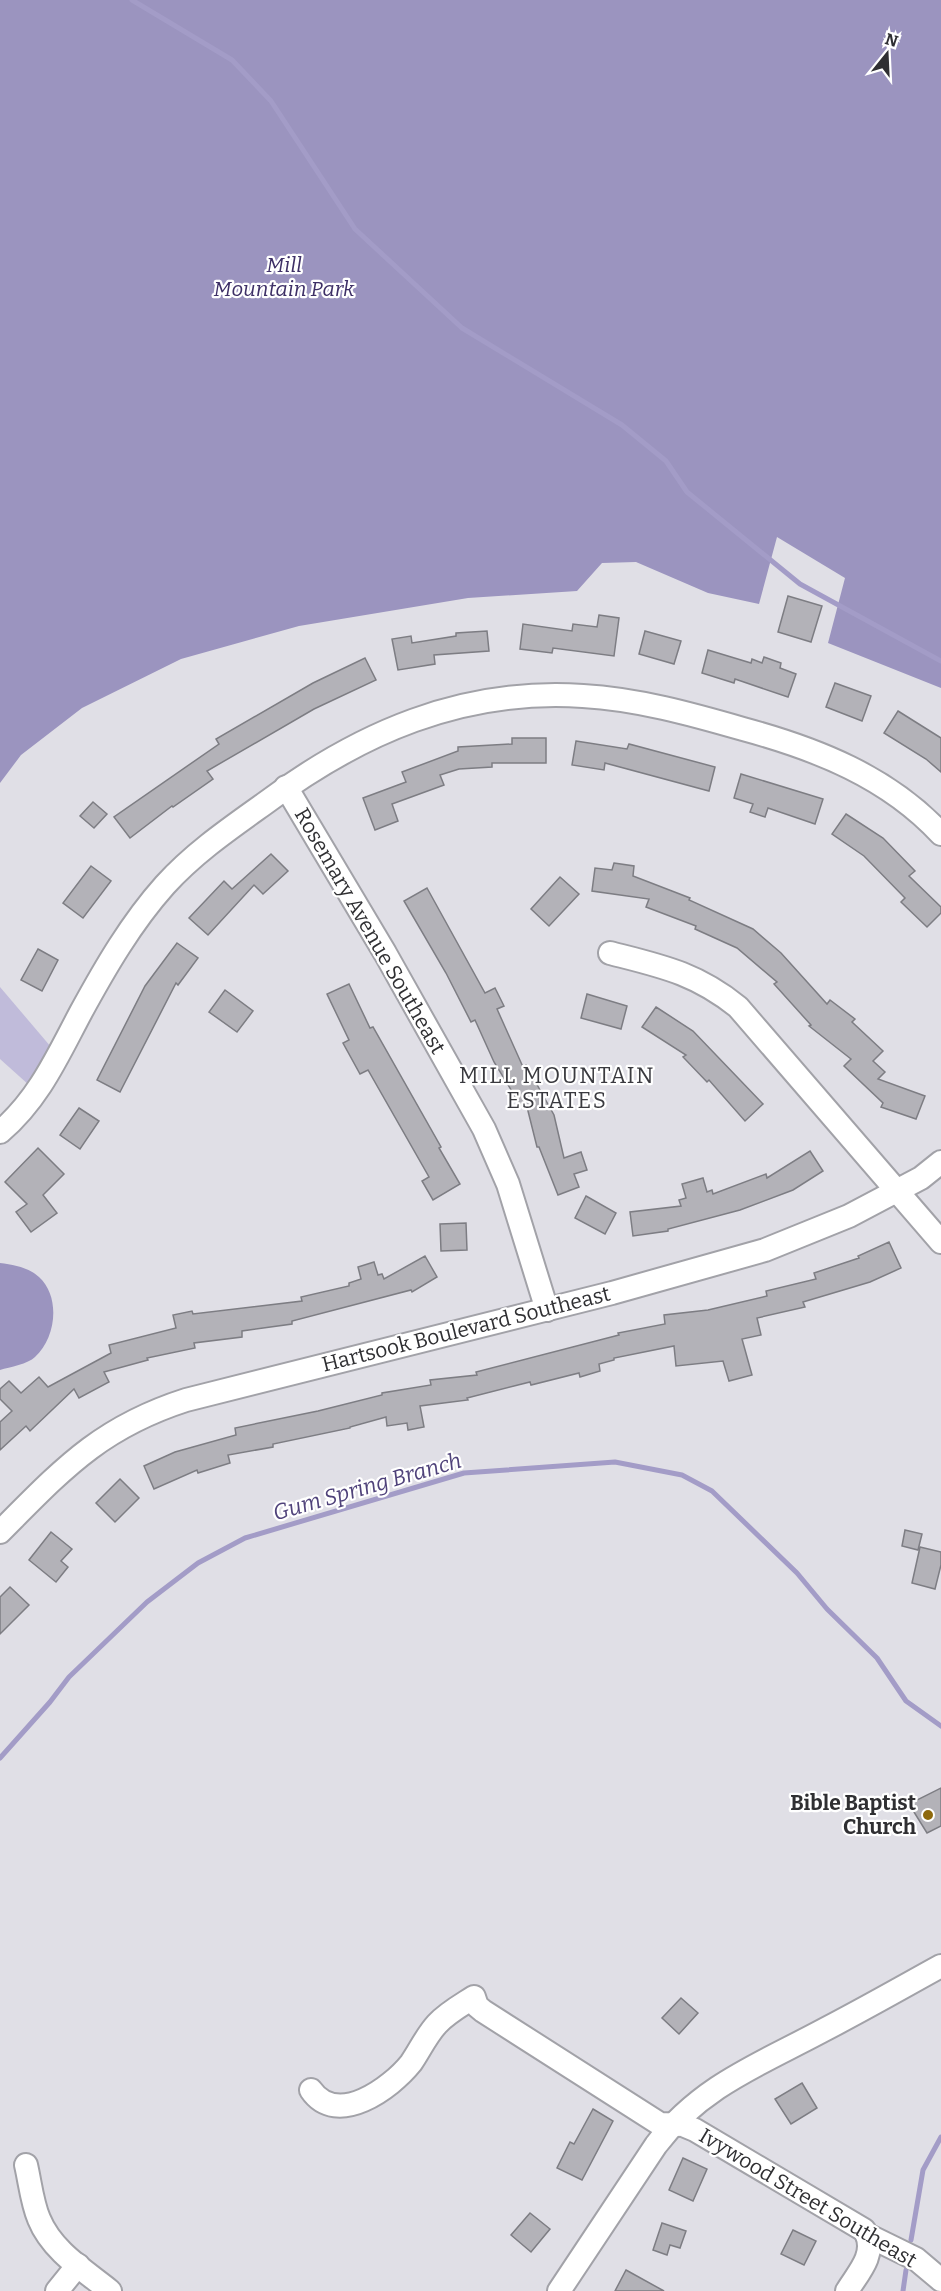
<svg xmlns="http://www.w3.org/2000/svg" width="941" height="2291" viewBox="0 0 941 2291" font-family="Bitter,serif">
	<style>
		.green { fill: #c0bbda }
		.forest { fill: #9b94bf }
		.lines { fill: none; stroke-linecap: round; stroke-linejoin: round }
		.stream { stroke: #a39cc7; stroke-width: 5 }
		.building { fill: #b3b2b8; stroke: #7d7d83; stroke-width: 1.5 }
		.minor-casing { stroke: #a2a2a8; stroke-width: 26 }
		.minor { stroke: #fff; stroke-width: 22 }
		.poi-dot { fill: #8e690d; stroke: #fff; stroke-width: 2 }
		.labels { text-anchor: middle; stroke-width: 4.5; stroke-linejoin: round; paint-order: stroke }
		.park-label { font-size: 21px; font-style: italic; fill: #3d2f66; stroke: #fff }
		.street-label { font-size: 21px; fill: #2f2f32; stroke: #fff }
		.poi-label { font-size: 21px; font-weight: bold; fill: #2f2f32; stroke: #fff; text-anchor: end }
		.neighbourhood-label { font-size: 22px; letter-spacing: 1.5px; fill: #3a3a3f; stroke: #fff }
		.water-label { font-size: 22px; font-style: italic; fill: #4f427a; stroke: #fff }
	</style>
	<rect width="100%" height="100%" fill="#e0dfe6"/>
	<!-- green -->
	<path class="green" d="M0,987L51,1047L29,1085L0,1059Z"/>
	<!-- forest -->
	<g class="forest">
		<path d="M0,0H941V688L828,643L845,578L777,537L759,604L708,593L636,562L602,563L577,591L468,598L299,626L181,659L82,708L21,755L0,783Z"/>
		<path d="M0,1263C14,1265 28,1267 39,1277C61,1297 56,1338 35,1357C28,1364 10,1367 0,1370Z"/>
	</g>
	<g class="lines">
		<!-- stream -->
		<g class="stream">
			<path d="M132,0L232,60L271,101L355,229L462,328L622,425L666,461L687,492L800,584L941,661"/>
			<path d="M0,1758L50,1702L69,1677L147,1602L198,1563L245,1538L464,1473L615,1462L682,1475L712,1491L797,1573L827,1609L877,1658L906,1701L941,1726"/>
			<path d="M911,2240L923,2170L941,2137"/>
			<path d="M903,2291L906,2270"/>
		</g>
	</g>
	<!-- building -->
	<g class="building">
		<path d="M788,596L822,606L811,642L778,632Z"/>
		<path d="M599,615L619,618L614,656L553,648L552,653L520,649L523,624L572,631L573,624L597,627Z"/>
		<path d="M487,631L489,651L434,655L435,664L398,670L392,639L411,636L412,643L456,636V633Z"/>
		<path d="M645,631L681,641L674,664L639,654Z"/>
		<path d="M708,650L751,663L752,659L762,663L764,657L781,663L780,668L796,674L788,697L735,679L734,683L702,673Z"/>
		<path d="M365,658L376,680L314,709L207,771L213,779L173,807L172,806L130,838L114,817L219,744L216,739L313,683Z"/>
		<path d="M835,683L871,696L862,721L826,707Z"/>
		<path d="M898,711L941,738V772L926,759L884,733Z"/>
		<path d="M512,738H546V763H492V767L459,769L440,775L444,785L392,804L398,821L375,830L363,798L406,782L402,772L458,751V747L512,744Z"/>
		<path d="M576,741L627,749L629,744L715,767L709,791L605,763L604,770L572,765Z"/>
		<path d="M741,774L823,799L815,824L768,808L765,817L750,812L753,804L734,798Z"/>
		<path d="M93,802L107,814L94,828L80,816Z"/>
		<path d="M846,814L883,838L915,871L909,876L941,907V913L927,927L901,902L905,898L864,856L832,834Z"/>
		<path d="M271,854L288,871L263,894L254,885L208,935L189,918L224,881L232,889Z"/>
		<path d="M614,863L634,866L633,876L690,898L689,900L753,929L781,953L827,1004L830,1000L855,1019L852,1022L883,1051L873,1061L885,1072L878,1079L925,1096L916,1119L881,1107L883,1103L844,1066L851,1059L809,1026L811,1025L774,984L777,982L737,948L695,929L696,926L646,907L649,899L592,891L595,868L612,870Z"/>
		<path d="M91,866L111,881L83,918L63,903Z"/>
		<path d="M560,877L579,894L549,926L531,909Z"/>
		<path d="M427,888L485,993L495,988L504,1006L497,1009L523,1067L526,1065L554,1115L564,1158L581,1152L587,1170L574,1174L579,1187L558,1195L539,1147H537L526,1103L521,1106L494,1062L475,1020L471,1022L446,973L404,901Z"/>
		<path d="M177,943L198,958L178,985L176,983L120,1092L97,1080L145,986Z"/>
		<path d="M38,949L58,960L42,991L21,980Z"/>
		<path d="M349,984L370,1028L373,1027L441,1147L439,1148L460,1184L433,1200L422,1181L429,1177L368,1070L360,1074L343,1043L349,1040L327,994Z"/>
		<path d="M225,990L253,1011L237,1032L209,1012Z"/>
		<path d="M587,994L627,1006L621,1029L581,1018Z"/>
		<path d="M656,1007L693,1031L763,1104L745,1121L709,1080L707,1082L683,1057L686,1055L642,1027Z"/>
		<path d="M79,1108L99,1121L80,1149L60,1135Z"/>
		<path d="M38,1148L64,1174L43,1195L57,1213L31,1232L16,1212L27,1204L5,1182Z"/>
		<path d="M810,1151L823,1171L793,1190L740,1210L668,1229V1231L633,1236L630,1212L681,1206L679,1200L686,1198L682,1184L703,1178L707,1192L712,1190L713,1194L766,1174L767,1178Z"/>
		<path d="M586,1196L616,1213L605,1234L575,1218Z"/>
		<path d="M466,1223L467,1250L441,1251L440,1224Z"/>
		<path d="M889,1242L901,1268L870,1282L803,1302L805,1307L757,1318L761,1335L742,1339L752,1375L729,1381L723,1361L676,1366L674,1346L614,1358V1360L599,1364L600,1371L580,1377L579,1373L531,1385L530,1382L467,1398L468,1400L420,1406L424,1427L408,1430L407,1423L387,1426L386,1417L350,1427V1428L273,1444V1447L228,1455L230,1463L198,1473L197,1470L154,1489L144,1466L175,1452L236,1435L235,1428L318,1411L382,1395V1393L431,1385L430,1380L477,1375L476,1372L619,1335L618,1333L665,1324L664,1315L708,1310L767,1296L766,1291L816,1279L814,1273L859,1258L858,1256Z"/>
		<path d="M425,1256L437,1277L412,1292L411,1290L292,1321V1324L242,1331V1337L194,1343L195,1348L147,1358L148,1360L104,1372L109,1382L79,1398L74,1389L30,1431L26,1426L0,1450V1422L12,1411L0,1399V1389L9,1381L21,1393L39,1377L48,1387L111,1353L109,1345L176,1328L173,1315L192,1311L193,1314L302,1301L301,1297L349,1286V1283L361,1279L358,1267L374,1262L378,1275L382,1274L384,1279Z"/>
		<path d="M120,1479L139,1498L115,1522L96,1503Z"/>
		<path d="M905,1530L922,1534L918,1550L902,1546Z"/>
		<path d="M51,1532L72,1549L61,1561L68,1567L56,1582L29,1560Z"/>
		<path d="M920,1547L941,1552V1565L935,1589L912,1583Z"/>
		<path d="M10,1587L29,1605L0,1634V1597Z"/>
		<path d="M941,1788V1826L927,1833L909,1804Z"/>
		<path d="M681,1998L698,2013L679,2034L662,2018Z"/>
		<path d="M802,2083L817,2108L791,2124L775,2099Z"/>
		<path d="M593,2109L613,2121L582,2180L557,2168L570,2142L574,2144Z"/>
		<path d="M683,2158L707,2169L693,2201L669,2190Z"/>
		<path d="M530,2213L550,2229L531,2252L511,2235Z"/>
		<path d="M662,2223L686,2231L680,2248L670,2245L667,2255L653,2250Z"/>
		<path d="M793,2230L816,2241L804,2265L781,2254Z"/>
		<path d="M626,2270L664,2291H615Z"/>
	</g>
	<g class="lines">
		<defs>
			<g id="minor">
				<path d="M286,787L385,953L484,1129L508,1184L547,1310"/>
				<path d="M610,953C661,966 696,973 738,1007L941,1242"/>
				<path d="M0,1132C39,1099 58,1055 81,1012C105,968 131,923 165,885C194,853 229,829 264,804C359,733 462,688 583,696C637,699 691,714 743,729C817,749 888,777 941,834"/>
				<path d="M0,1532C62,1470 99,1428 186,1400L612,1293L765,1250L849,1216L921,1178L941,1162"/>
				<path d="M311,2090C337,2128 391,2088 411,2063C420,2050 426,2036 437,2024C447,2013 460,2006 474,1997L477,2006L483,2011L660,2124L683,2125L695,2130L864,2230L867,2235L916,2259L941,2280"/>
				<path d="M26,2165C30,2182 32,2203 39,2219C52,2251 84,2270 110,2291"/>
				<path d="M57,2291L78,2265"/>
				<path d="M559,2291L656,2145C700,2087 758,2065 820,2032C861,2011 901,1988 941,1966"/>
				<path d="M847,2291C858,2273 875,2256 867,2235"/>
			</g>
		</defs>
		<!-- minor casing -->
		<use href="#minor" class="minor-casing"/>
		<!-- minor -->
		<use href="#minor" class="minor"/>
	</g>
	<!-- markers -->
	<circle class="poi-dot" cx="928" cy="1815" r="6"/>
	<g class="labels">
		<!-- park labels -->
		<g class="park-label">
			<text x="284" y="272">Mill<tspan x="284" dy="24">Mountain Park</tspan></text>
		</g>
		<!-- street labels -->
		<g class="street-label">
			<text transform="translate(370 931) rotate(60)" y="7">Rosemary Avenue Southeast</text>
			<text transform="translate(466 1329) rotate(-14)" y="7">Hartsook Boulevard Southeast</text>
			<text transform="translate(808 2198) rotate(31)" y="7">Ivywood Street Southeast</text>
		</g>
		<!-- poi labels -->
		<g class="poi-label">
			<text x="916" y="1810">Bible Baptist<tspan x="916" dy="24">Church</tspan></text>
		</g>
		<!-- neighbourhood labels -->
		<g class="neighbourhood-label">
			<text x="557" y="1083">MILL MOUNTAIN<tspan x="557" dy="25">ESTATES</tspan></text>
		</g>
		<!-- water labels -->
		<g class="water-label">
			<text transform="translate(367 1486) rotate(-16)" y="8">Gum Spring Branch</text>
		</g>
	</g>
	<!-- north arrow -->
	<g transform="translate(887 54) rotate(18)" stroke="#ffffff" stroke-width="4.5" paint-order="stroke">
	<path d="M0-4.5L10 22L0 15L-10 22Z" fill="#2f2f32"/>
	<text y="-9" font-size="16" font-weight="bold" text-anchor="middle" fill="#2f2f32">N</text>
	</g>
</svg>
